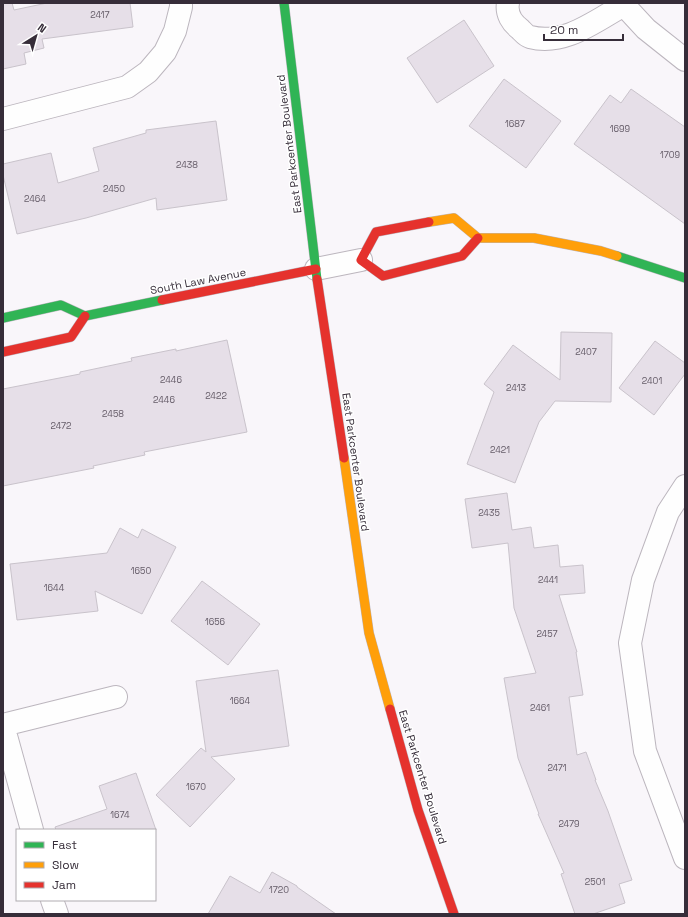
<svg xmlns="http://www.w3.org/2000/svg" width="688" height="917" viewBox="0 0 688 917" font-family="'Space Grotesk',sans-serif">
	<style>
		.building { fill: #e6dfe8; stroke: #c9c3cb }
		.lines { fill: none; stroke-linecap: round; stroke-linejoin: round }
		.street-casing { stroke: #bcb6be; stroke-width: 24 }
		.fast-casing { stroke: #bcb6be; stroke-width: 10 }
		.slow-casing { stroke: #bcb6be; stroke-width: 10 }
		.jam-casing { stroke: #bcb6be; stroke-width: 10 }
		.street { stroke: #fefefe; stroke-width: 22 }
		.fast { stroke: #30b455; stroke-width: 9 }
		.slow { stroke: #ff9f0a; stroke-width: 9 }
		.jam { stroke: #e5322d; stroke-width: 9 }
		.labels { text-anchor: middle; stroke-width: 3; stroke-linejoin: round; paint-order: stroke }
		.number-label { font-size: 9px; fill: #655c68 }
		.street-label { font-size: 11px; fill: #362d39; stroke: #fff }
	</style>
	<rect width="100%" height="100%" fill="#f9f6fa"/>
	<!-- building -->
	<g class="building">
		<path d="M3,3H12L14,10L47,3H130L133,27L42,39L44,48L24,53L26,64L3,69Z"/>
		<path d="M464,20L494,66L437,103L407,58Z"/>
		<path d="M504,79L561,121L526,168L469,126Z"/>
		<path d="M631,89L685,127V224L574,144L610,95L621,103Z"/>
		<path d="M216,121L227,200L157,210L156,198L86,218L17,234L3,175V164L51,153L58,183L99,171L93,148L146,133V130Z"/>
		<path d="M561,332L612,333L611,402L555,401L539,422L515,483L467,464L494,392L484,384L513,345L560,380Z"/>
		<path d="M227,340L247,432L144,452L145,455L93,466L94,468L3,486V389L80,374V372L132,361L131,358L176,349V351Z"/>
		<path d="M655,341L685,363V374L654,415L619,388Z"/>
		<path d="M507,493L512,530L531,527L534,548L558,545L560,567L583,565L585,593L559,595L577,652H576L583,695L569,697L577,755L586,752L596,780H595L608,811L632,880L619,884L625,903L593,914H575L561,874L564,873L538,814H539L518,758L504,678L536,673L514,608L508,543L472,548L465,499Z"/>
		<path d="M120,528L138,538L142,529L176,547L142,614L95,591L98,611L17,620L10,564L107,553Z"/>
		<path d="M202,581L260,624L228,665L171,621Z"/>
		<path d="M278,670L289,746L211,757L235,779L190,827L156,795L201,748L206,752L196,681Z"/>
		<path d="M136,773L156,830H56L55,827L107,809L99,786Z"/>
		<path d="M272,872L297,886V887L336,914H208L230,876L260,893Z"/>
	</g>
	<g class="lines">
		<defs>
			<g id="street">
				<path d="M508,3C506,14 512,23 520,29C523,32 526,36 530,37C565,46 595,21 624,5"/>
				<path d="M622,3L646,29L685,60"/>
				<path d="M3,119L127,87L148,72L165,52L175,31L181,7V3"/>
				<path d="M316,269L361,260"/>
				<path d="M685,486L668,512L643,580L630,643L645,751L685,858"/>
				<path d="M32,830L3,725L116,697"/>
				<path d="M52,900L57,914"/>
			</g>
			<g id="fast">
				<path d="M284,3L317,279"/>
				<path d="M617,256L685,278"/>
				<path d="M3,318L61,305L85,316L162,300"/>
			</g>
			<g id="slow">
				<path d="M429,222L454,218L478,238H534L601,251L617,256"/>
				<path d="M344,458L369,633L390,709"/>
			</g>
			<g id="jam">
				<path d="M429,222L376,232L361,260L383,276L462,256L478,238"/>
				<path d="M317,279L344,458"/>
				<path d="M162,300L316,269"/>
				<path d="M3,352L71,337L85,316"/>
				<path d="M390,709L418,810L454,914"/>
			</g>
		</defs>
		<!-- street casing -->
		<use href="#street" class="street-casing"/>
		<!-- fast casing -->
		<use href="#fast" class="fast-casing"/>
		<!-- slow casing -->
		<use href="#slow" class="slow-casing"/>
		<!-- jam casing -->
		<use href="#jam" class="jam-casing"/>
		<!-- street -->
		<use href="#street" class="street"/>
		<!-- fast -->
		<use href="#fast" class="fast"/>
		<!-- slow -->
		<use href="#slow" class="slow"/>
		<!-- jam -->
		<use href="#jam" class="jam"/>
	</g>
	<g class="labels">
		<!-- number labels -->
		<g class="number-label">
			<text x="100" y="18">2417</text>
			<text x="515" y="127">1687</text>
			<text x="620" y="132">1699</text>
			<text x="670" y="158">1709</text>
			<text x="187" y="168">2438</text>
			<text x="114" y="192">2450</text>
			<text x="35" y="202">2464</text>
			<text x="586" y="355">2407</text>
			<text x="171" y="383">2446</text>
			<text x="652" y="384">2401</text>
			<text x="516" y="391">2413</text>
			<text x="216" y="399">2422</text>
			<text x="164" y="403">2446</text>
			<text x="113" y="417">2458</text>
			<text x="61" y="429">2472</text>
			<text x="500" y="453">2421</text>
			<text x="489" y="516">2435</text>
			<text x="141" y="574">1650</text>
			<text x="548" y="583">2441</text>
			<text x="54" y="591">1644</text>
			<text x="215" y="625">1656</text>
			<text x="547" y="637">2457</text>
			<text x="240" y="704">1664</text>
			<text x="540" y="711">2461</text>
			<text x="557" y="771">2471</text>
			<text x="196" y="790">1670</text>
			<text x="120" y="818">1674</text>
			<text x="569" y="827">2479</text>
			<text x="595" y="885">2501</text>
			<text x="279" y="893">1720</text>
		</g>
		<!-- street labels -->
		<g class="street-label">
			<text transform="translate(289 144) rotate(-97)" y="4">East Parkcenter Boulevard</text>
			<text transform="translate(198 281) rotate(-11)" y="4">South Law Avenue</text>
			<text transform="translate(356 462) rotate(82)" y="4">East Parkcenter Boulevard</text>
			<text transform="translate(423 777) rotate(73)" y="4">East Parkcenter Boulevard</text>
		</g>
	</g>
	<!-- border -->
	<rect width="688" height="917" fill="none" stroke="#362d39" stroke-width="8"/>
	<!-- legend -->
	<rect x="16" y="829" width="140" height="72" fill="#ffffff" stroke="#afabb0"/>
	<rect x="24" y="842" width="20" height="6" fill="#30b455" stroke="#afabb0"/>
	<text x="52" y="849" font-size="12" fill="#362d39">Fast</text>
	<rect x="24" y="862" width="20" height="6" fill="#ff9f0a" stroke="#afabb0"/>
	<text x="52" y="869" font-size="12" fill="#362d39">Slow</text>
	<rect x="24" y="882" width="20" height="6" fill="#e5322d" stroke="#afabb0"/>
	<text x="52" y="889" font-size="12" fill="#362d39">Jam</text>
	<!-- north arrow -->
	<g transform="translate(36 36) rotate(37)" stroke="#ffffff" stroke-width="3" paint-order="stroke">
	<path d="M0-3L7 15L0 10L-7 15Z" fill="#362d39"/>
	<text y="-6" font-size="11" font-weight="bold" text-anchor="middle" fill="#362d39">N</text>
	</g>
	<!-- scale -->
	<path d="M544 34v6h79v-6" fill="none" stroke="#362d39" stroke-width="2"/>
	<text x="550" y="34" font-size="12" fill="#362d39" stroke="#ffffff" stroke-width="3" paint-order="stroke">20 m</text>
</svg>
